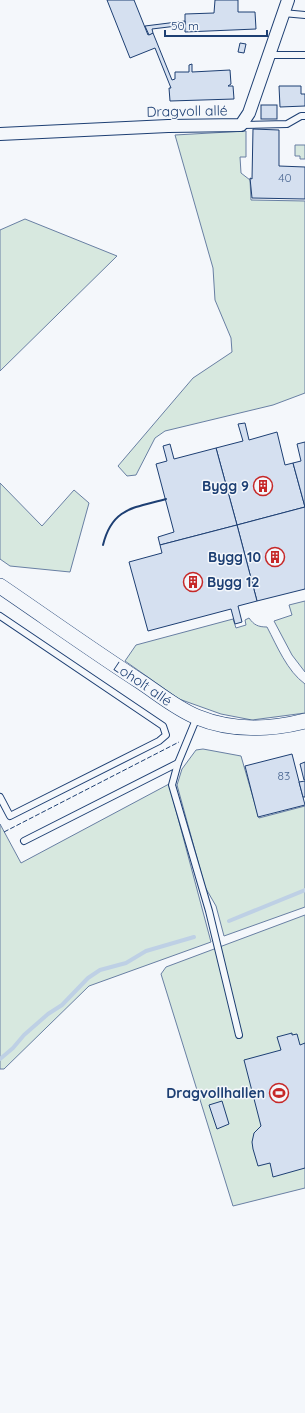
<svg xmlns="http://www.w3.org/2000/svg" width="305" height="1413" viewBox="0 0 305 1413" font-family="Quicksand,sans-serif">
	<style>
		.green { fill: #d7e8df; stroke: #687fa3 }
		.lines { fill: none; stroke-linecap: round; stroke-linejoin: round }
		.stream { stroke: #bed0e5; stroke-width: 4 }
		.building { fill: #d5e0f0; stroke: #1d3f73 }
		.service-casing { stroke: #1d3f73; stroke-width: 8 }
		.minor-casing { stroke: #1d3f73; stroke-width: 14 }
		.tertiary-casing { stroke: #1d3f73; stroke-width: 16 }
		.service { stroke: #f4f7fb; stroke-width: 6 }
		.minor { stroke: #f4f7fb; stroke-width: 12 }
		.tertiary { stroke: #f4f7fb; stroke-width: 15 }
		.fence { stroke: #1d3f73; stroke-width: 1; stroke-dasharray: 5 2; stroke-linecap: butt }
		.wall { stroke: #1d3f73; stroke-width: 2 }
		.labels { text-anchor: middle; stroke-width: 3; stroke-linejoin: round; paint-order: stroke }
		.number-label { font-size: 12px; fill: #4b6792 }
		.street-label { font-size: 14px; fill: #1d3f73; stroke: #f4f7fb }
		.poi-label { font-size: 14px; font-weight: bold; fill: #1d3f73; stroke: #f4f7fb; text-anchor: end }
	</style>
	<rect width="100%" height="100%" fill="#f4f7fb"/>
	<!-- green -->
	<g class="green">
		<path d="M246,131V157H240L241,173L250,180L251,200L305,201V393L273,405L165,431L155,438L136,475L127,476L118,466L193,378L232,352L231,338L215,300L213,268L175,135Z"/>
		<path d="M295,145H305V159H300V156H295Z"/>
		<path d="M25,219L117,256L0,371V230Z"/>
		<path d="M0,483L42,526L74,490L89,503L70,572L10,566L0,559Z"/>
		<path d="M305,601V672L292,655L274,621L292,615L289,605Z"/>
		<path d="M249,618C254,625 258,627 267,627C277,646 287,671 305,684V713L252,720L221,714L179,699L125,661L136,645L233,619L236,628L246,625L245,620Z"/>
		<path d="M203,749L241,756L259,818L305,806V907L224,936L216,906L205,887L177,785L182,769L196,750Z"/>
		<path d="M169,784L211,942L89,986L4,1069H0V824L21,863Z"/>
		<path d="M305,915V1188L233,1206L161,974L166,967Z"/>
	</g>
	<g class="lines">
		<!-- stream -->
		<g class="stream">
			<path d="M229,921L305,890"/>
			<path d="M0,1059L13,1048L24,1035L48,1014L62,1005L88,978L100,970L126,963L146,951L194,937"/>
		</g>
	</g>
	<!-- building -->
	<g class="building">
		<path d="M107,0H134L148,35L153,33L172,80L175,79V72H189V65L192,64V72L230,70L231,84L228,86H233L234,99L170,101L169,88H171L155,48L130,58Z"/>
		<path d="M215,0H238V12H255L256,29L185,32V14L214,13Z"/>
		<path d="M185,21V25L152,29L153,33L149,35L145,26Z"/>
		<path d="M240,43L246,44L244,53L238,52Z"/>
		<path d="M279,86H301V94H305V106L280,107Z"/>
		<rect x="261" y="105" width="16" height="14"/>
		<path d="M253,129L279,130V166L305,167V199L252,198L250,178L252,179Z"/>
		<path d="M245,423L249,440L277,432L285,465L293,463L305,507L237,525L216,448L243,441L238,424Z"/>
		<path d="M305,442V507L293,463L301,461L297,444Z"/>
		<path d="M170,444L174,459L216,448L237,525L160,545L158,537L174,532L156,464L167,461L163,446Z"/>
		<path d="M305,507V589L257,601L237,525Z"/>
		<path d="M237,525L257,601L238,606L242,622L235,624L231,609L148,631L129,562L162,553L160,545Z"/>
		<path d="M292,754L305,805L258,817L245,766Z"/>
		<path d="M305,762V780H304L300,764Z"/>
		<path d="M305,781V797H303L299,782Z"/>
		<path d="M292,1033V1035L297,1034L300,1045L305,1043V1168L273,1177L270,1163L258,1166L253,1149L252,1142L254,1133L261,1126L244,1060L281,1050L277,1037Z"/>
		<path d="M222,1101L229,1124L217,1129L209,1105Z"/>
	</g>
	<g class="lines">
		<defs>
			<g id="service">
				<path d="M283,13L305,15"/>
				<path d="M269,55H305"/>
				<path d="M241,125L287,124L301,116H305"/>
				<path d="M0,616L163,726L166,735L159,741L10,816L0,797"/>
				<path d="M197,717L178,763L172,785L209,911L239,1035"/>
				<path d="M24,841L178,763"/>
			</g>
			<path id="minor" d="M0,134L168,126L241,125L249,113L288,0"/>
			<g id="tertiary">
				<path id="s1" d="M0,586C47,618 93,651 141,682C159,694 177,709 197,717C231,731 270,730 305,721"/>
			</g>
		</defs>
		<!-- service casing -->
		<use href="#service" class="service-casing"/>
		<!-- minor casing -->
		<use href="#minor" class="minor-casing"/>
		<!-- tertiary casing -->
		<use href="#tertiary" class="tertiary-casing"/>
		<!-- service -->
		<use href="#service" class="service"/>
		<!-- minor -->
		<use href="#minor" class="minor"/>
		<!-- tertiary -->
		<use href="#tertiary" class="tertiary"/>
		<!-- fence -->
		<path class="fence" d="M4,832L179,742"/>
		<!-- wall -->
		<path class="wall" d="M103,545C112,508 133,508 166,499"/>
	</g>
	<!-- icons -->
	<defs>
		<symbol id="building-ring" viewBox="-11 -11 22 22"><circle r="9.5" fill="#f4f7fb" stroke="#c62828" stroke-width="1.5"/><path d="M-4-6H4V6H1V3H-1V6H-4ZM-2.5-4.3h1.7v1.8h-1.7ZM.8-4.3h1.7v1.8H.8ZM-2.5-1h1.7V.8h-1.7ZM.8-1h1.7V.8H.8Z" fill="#c62828"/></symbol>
		<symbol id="stadium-ring" viewBox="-11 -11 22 22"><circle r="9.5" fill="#f4f7fb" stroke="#c62828" stroke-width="1.5"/><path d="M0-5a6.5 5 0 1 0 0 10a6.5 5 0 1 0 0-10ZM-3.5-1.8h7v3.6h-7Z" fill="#c62828"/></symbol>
	</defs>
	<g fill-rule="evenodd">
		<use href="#building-ring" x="252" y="475" width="22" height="22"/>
		<use href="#building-ring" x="264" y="546" width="22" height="22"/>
		<use href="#building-ring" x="182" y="571" width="22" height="22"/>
		<use href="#stadium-ring" x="268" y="1082" width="22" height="22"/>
	</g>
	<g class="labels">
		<!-- number labels -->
		<g class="number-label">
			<text x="285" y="182">40</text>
			<text x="284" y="780">83</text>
		</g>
		<!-- street labels -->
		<g class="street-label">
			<text transform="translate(187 111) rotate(-1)" y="5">Dragvoll allé</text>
			<text dy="5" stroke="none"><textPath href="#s1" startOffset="173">Loholt allé</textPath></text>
		</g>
		<!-- poi labels -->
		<g class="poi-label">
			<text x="249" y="491">Bygg 9</text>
			<text x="261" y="562">Bygg 10</text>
			<text x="207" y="587" text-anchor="start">Bygg 12</text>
			<text x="265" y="1098">Dragvollhallen</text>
		</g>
	</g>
	<!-- scale -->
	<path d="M165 30v6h102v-6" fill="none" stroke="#1d3f73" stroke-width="2"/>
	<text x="171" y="30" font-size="12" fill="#1d3f73" stroke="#f4f7fb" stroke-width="3" paint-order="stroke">50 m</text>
</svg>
